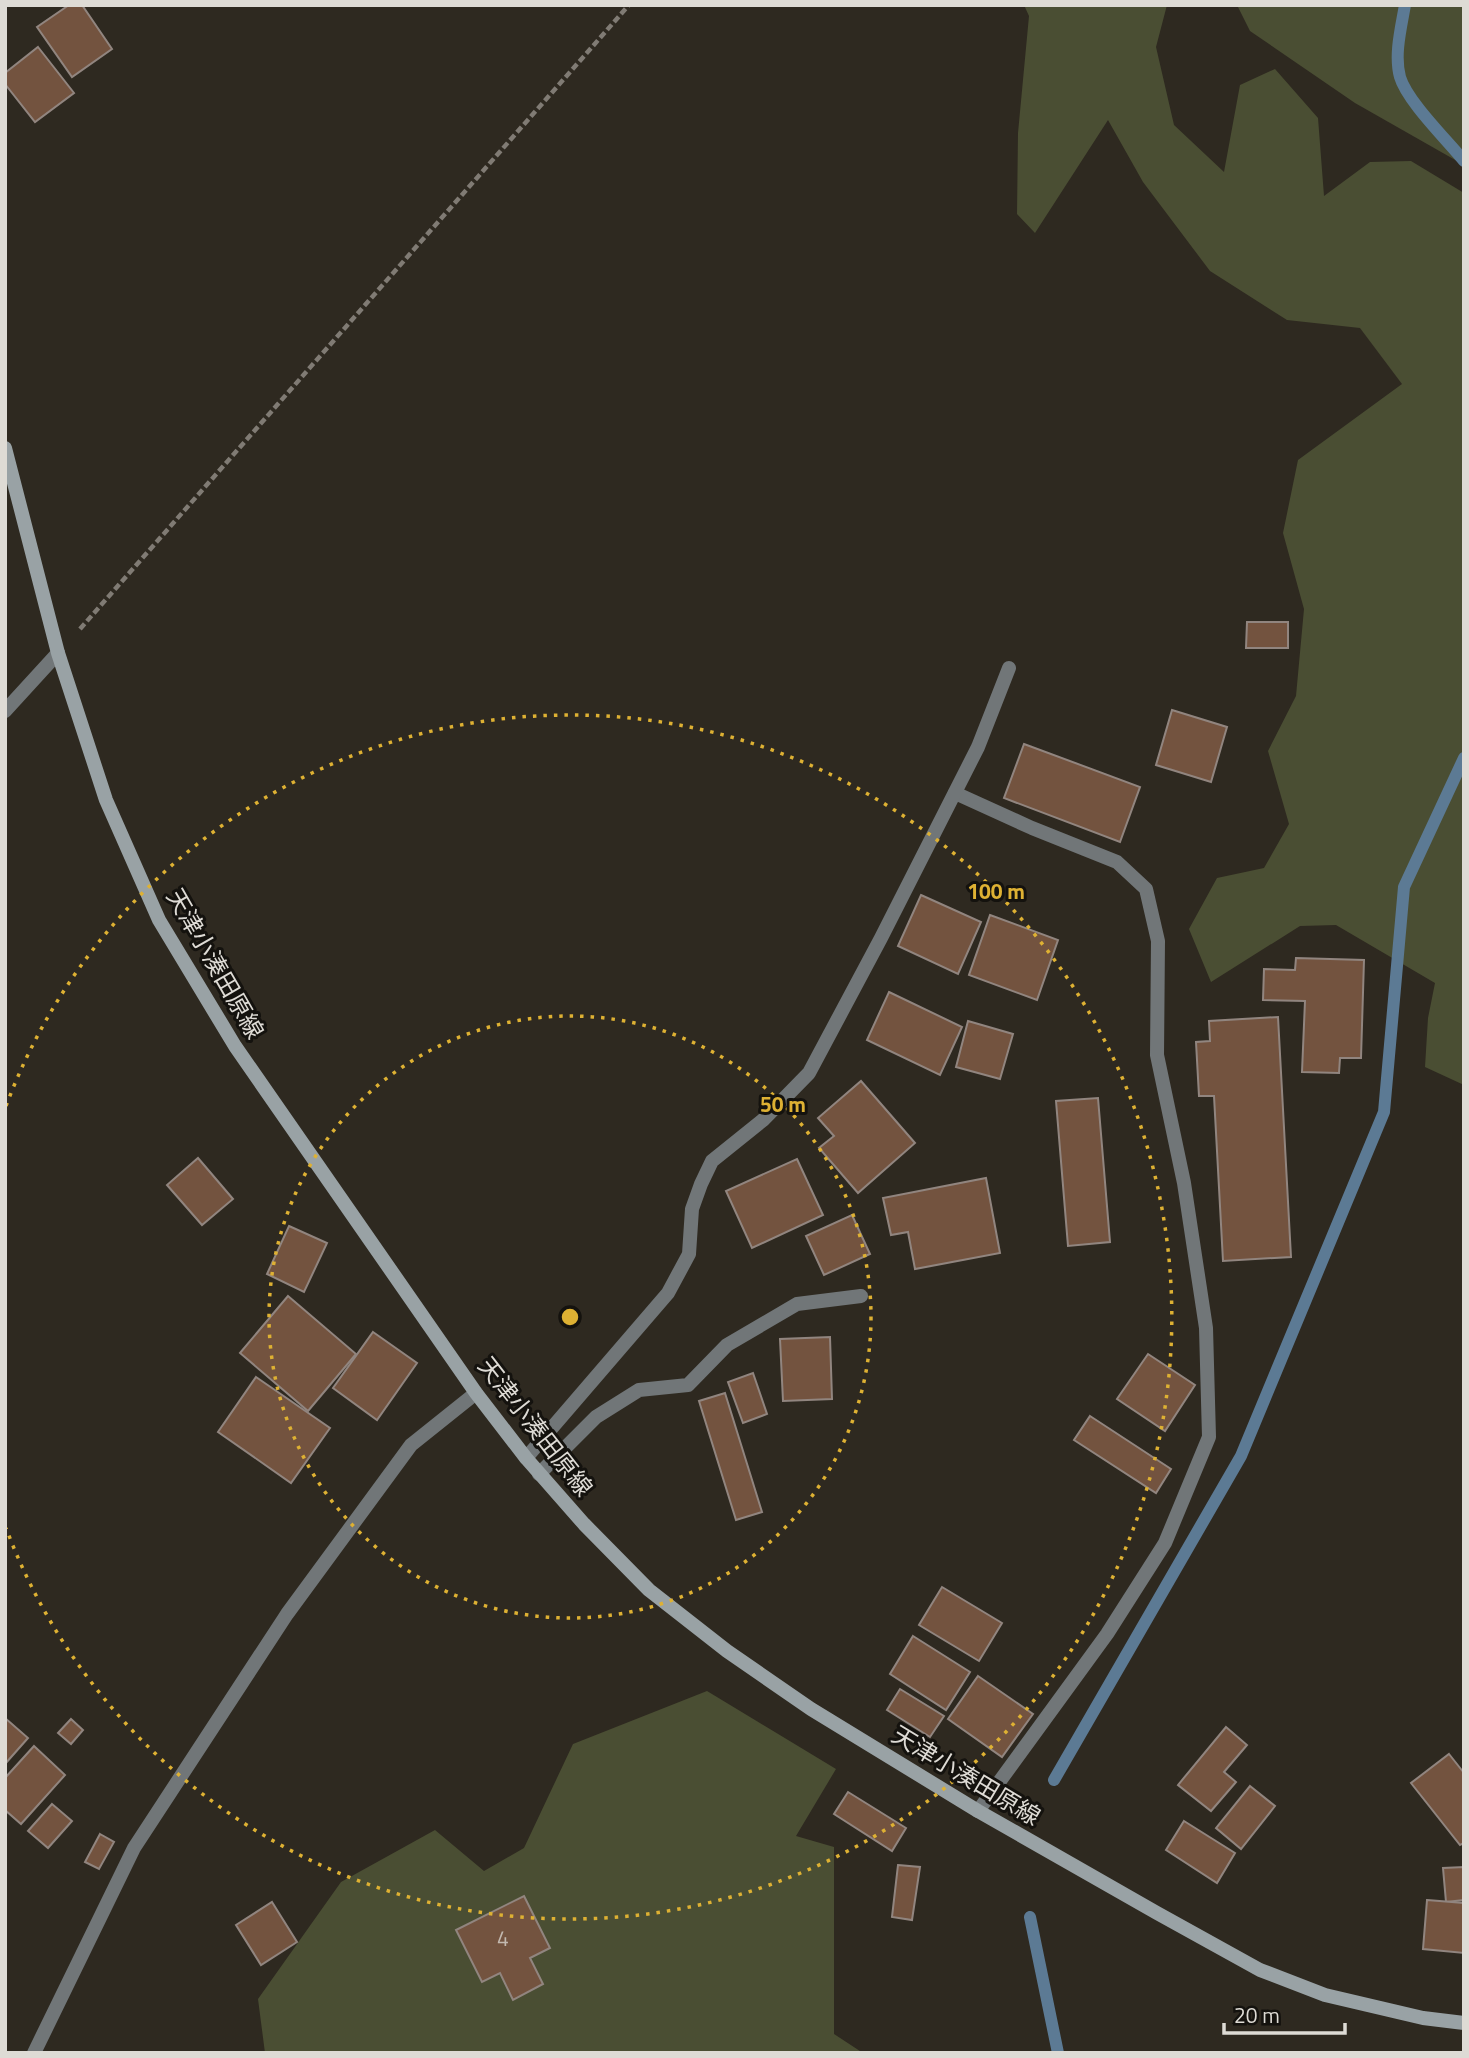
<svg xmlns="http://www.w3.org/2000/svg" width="1469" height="2058" viewBox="0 0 1469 2058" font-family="'Titillium Web','Noto Sans JP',sans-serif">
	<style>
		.green { fill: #4a4e33 }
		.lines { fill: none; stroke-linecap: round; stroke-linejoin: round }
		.stream { stroke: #5c7a94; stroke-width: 12 }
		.building { fill: #73533f; stroke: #91857f; stroke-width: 2 }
		.path { stroke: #807b74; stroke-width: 4.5; stroke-dasharray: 7 3.5; stroke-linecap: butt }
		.lane { stroke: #717678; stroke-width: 14 }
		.street { stroke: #717678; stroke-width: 14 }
		.secondary { stroke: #99a2a5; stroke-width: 14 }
		.ring { fill: none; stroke: #deb133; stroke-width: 3.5; stroke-dasharray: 3.5 7 }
		.labels { text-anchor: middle; stroke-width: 6; stroke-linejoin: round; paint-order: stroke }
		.number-label { font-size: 21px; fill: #c3b9b0 }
		.street-label { font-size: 24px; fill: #dedbd5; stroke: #14120e }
		.centre { fill: #deb133; stroke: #14120e; stroke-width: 3.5 }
		.ring-label { font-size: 21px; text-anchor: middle; font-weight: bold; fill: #deb133; stroke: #14120e; stroke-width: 6; stroke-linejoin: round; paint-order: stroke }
	</style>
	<rect width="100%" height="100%" fill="#2e2920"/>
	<!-- green -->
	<g class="green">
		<path d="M1024,5H1167L1156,47L1174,125L1224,172L1240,85L1275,69L1318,118L1324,196L1370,162L1411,161L1464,193V1085L1425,1067L1428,1018L1435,983L1336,925L1300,926L1211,982L1189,929L1217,878L1264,868L1289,824L1268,751L1296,696L1304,609L1283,533L1298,460L1402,384L1360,328L1287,320L1210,271L1143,182L1108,120L1035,233L1017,214L1018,133L1029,16Z"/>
		<path d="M1237,5H1464V165L1355,103L1250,31Z"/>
		<path d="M707,1691L836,1769L796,1836L834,1847V2034L863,2053H265L258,1999L341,1882L435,1830L484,1871L524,1848L573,1744Z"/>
	</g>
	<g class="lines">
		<!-- stream -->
		<g class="stream">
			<path d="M1405,5C1401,28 1394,55 1400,77C1407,101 1447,140 1464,161"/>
			<path d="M1054,1780L1241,1456L1384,1112L1404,887L1464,758"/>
			<path d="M1030,1917L1058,2053"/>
		</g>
	</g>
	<!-- building -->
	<g class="building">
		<path d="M69,5H82L112,49L72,77L37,27Z"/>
		<path d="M38,47L74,93L35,122L5,84V73Z"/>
		<path d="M1247,622H1288V648H1246Z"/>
		<path d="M1172,710L1227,727L1211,782L1156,765Z"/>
		<path d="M1024,744L1140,787L1120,842L1004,798Z"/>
		<path d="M921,895L981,922L958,974L898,946Z"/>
		<path d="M990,915L1058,940L1037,1000L969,975Z"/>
		<path d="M1296,958L1364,960L1361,1058H1340L1339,1073L1302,1072L1305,1001L1263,1000L1264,969L1295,970Z"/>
		<path d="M889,992L962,1027L940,1075L867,1040Z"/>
		<path d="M1278,1017L1291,1257L1223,1261L1214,1096H1199L1196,1042L1210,1041L1209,1021Z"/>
		<path d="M968,1021L1013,1034L1000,1079L956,1067Z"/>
		<path d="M861,1081L915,1143L858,1193L819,1148L834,1136L818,1118Z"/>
		<path d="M1098,1098L1110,1242L1068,1246L1056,1101Z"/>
		<path d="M198,1158L233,1199L202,1225L167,1185Z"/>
		<path d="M797,1159L823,1215L752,1248L726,1191Z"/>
		<path d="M986,1178L1000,1253L915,1269L908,1232L891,1235L883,1198Z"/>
		<path d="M852,1215L870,1254L824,1275L806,1236Z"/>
		<path d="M289,1226L327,1243L304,1292L267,1274Z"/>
		<path d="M288,1296L356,1354L308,1411L240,1353Z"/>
		<path d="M373,1332L417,1363L377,1420L333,1388Z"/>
		<path d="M830,1337L832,1399L783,1401L780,1339Z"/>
		<path d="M1148,1354L1195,1385L1165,1431L1117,1399Z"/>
		<path d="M753,1373L767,1414L743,1423L728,1382Z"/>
		<path d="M256,1377L330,1428L291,1483L218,1432Z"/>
		<path d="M725,1393L762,1512L736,1520L699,1401Z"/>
		<path d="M1090,1416L1171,1469L1156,1493L1074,1440Z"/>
		<path d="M942,1587L1002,1623L979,1661L919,1625Z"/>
		<path d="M913,1636L970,1672L946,1710L890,1674Z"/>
		<path d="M978,1676L1033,1714L1002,1757L948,1719Z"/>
		<path d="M900,1689L944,1716L930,1737L887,1710Z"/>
		<path d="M5,1718L28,1738L5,1764Z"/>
		<path d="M71,1719L83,1730L71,1744L58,1733Z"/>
		<path d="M1226,1727L1247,1745L1224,1772L1236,1782L1211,1811L1178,1785Z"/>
		<path d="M34,1746L65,1775L21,1824L5,1810V1778Z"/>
		<path d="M1449,1754L1464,1773V1843L1460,1845L1411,1783Z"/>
		<path d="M1250,1786L1275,1806L1241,1849L1216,1828Z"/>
		<path d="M848,1792L906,1828L892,1851L834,1814Z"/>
		<path d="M52,1804L72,1821L48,1848L28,1831Z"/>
		<path d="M1184,1821L1235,1853L1217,1883L1166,1850Z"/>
		<path d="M100,1834L114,1842L99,1869L85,1862Z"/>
		<path d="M898,1865L920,1867L912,1920L892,1917Z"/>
		<path d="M1464,1867V1900L1446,1902L1443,1868Z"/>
		<path d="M524,1896L550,1948L530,1958L543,1984L513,2000L500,1973L482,1982L456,1930Z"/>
		<path d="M1427,1900L1464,1903V1953L1423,1949Z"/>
		<path d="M272,1902L297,1942L261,1965L236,1925Z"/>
	</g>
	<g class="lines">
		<!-- path -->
		<path class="path" d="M80,629L629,5"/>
		<!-- lane -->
		<path class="lane" d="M539,1474L596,1417L639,1390L688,1385L727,1345L797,1304L861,1296"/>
		<!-- street -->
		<g class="street">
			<path d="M5,711L58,653"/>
			<path d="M955,793L1032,828L1117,862L1146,889L1158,941L1157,1055L1184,1183L1206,1328L1209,1437L1165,1543L1107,1634L978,1811"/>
			<path d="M526,1458L668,1293L689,1254L692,1209L701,1184L712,1161L763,1120L809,1073L881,938L978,747L1009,668"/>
			<path d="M34,2053L134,1848L287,1614L411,1445L476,1393"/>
		</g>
		<!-- secondary -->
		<path class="secondary" d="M5,448L58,653L106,800L159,920L235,1046L476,1393L526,1458L584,1524L649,1590L727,1651L811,1709L978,1811L1157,1913L1260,1970L1325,1995L1423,2018L1464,2023"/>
	</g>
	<!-- distance rings -->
	<g class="ring">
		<circle cx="570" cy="1317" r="301"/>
		<path d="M6 1106A602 602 0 1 1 6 1528"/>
	</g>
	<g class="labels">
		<!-- number labels -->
		<g class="number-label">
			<text x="503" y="1946">4</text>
		</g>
		<!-- street labels -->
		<g class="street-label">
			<text transform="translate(215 964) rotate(60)" y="8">天津小湊田原線</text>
			<text transform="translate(535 1427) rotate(52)" y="8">天津小湊田原線</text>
			<text transform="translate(966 1776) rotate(31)" y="8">天津小湊田原線</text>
		</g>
	</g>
	<circle cx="570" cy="1317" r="10" class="centre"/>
	<g class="ring-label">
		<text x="996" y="899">100 m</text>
		<text x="783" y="1112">50 m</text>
	</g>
	<!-- border -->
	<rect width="1469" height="2058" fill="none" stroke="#dedbd5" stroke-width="14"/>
	<!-- scale -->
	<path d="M1224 2023v10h121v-10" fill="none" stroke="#dedbd5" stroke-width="3.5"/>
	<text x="1234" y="2023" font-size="21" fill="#dedbd5" stroke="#14120e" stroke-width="5" paint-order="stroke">20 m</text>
</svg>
